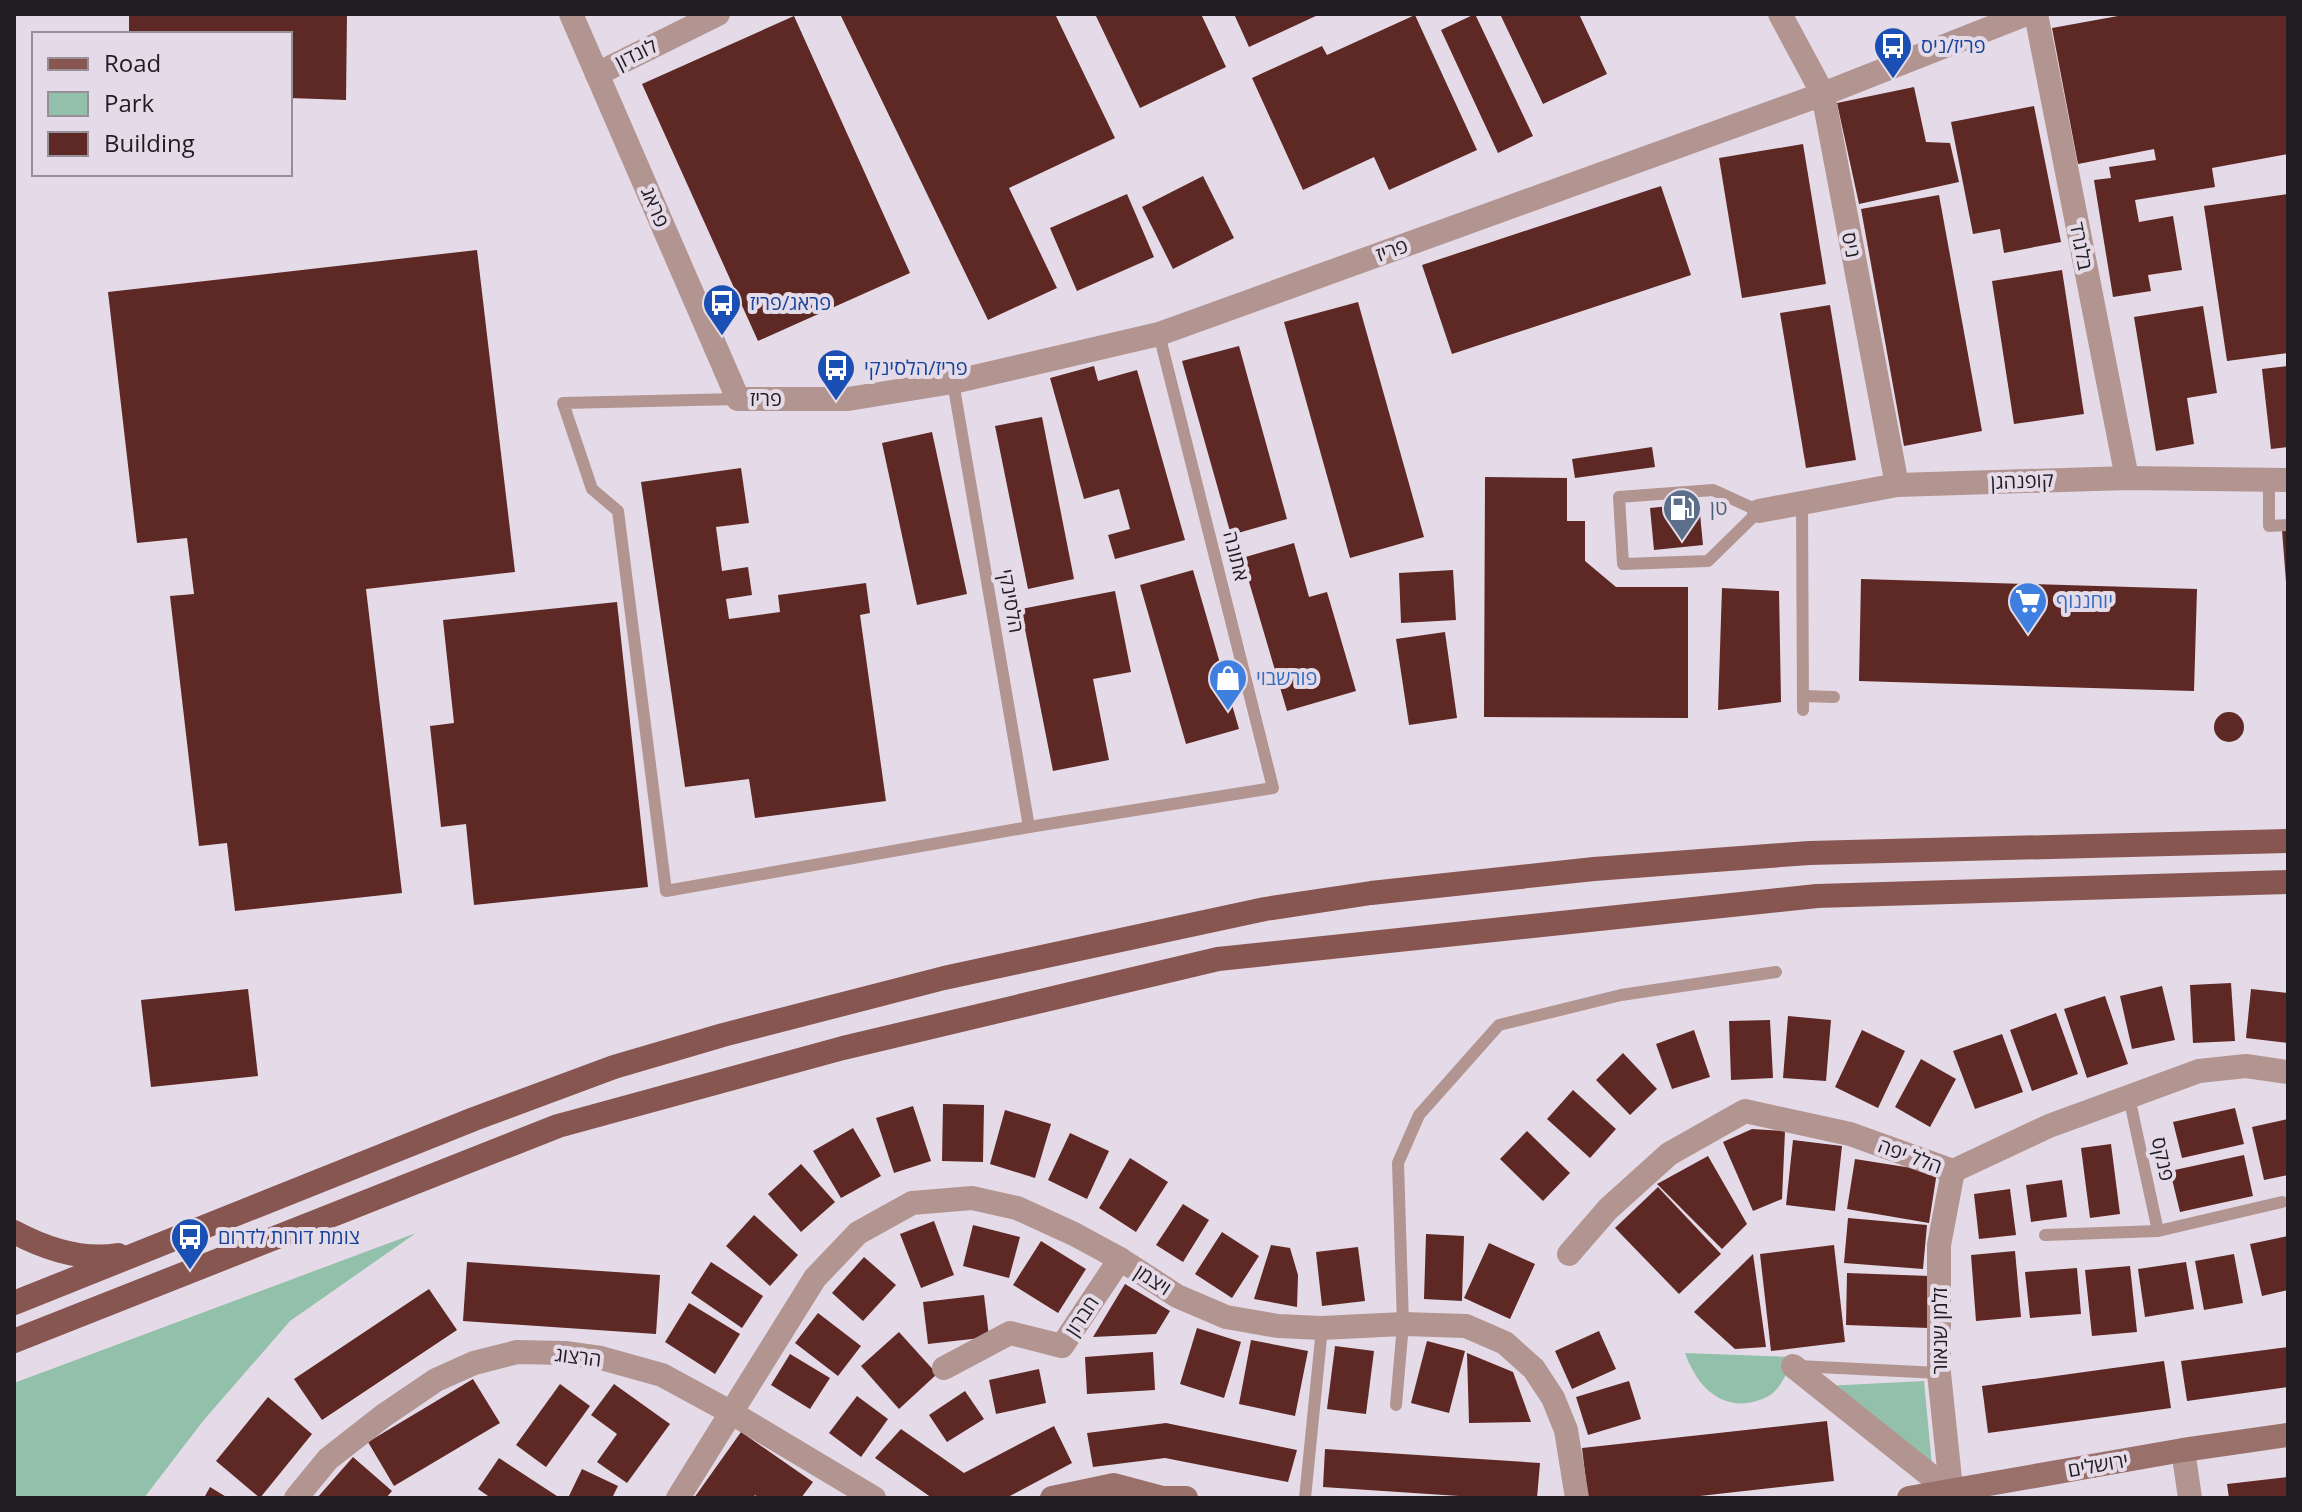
<svg xmlns="http://www.w3.org/2000/svg" width="2302" height="1512" viewBox="0 0 2302 1512" font-family="'Open Sans','Noto Sans Hebrew',sans-serif">
	<style>
		.green { fill: #93c0aa }
		.building { fill: #5e2824 }
		.lines { fill: none; stroke-linecap: round; stroke-linejoin: round }
		.lane { stroke: #b29591; stroke-width: 12 }
		.street { stroke: #b29591; stroke-width: 24 }
		.secondary { stroke: #9a706b; stroke-width: 24 }
		.primary { stroke: #885651; stroke-width: 24 }
		.labels { text-anchor: middle; stroke-width: 8; stroke-linejoin: round; paint-order: stroke }
		.transit-label { font-size: 20px; fill: #164399; stroke: #e5dbe8; text-anchor: start }
		.street-label { font-size: 20px; fill: #201c21; stroke: #e5dbe8 }
		.service-label { font-size: 20px; fill: #4e5e75; stroke: #e5dbe8; text-anchor: start }
		.shop-label { font-size: 20px; fill: #366cbe; stroke: #e5dbe8; text-anchor: start }
	</style>
	<rect width="100%" height="100%" fill="#e5dbe8"/>
	<!-- green -->
	<g class="green">
		<path d="M416,1233L290,1321L203,1421L144,1498H14V1383Z"/>
		<path d="M1685,1353L1793,1357C1789,1368 1784,1381 1776,1390C1769,1398 1758,1401 1748,1403C1715,1407 1695,1381 1685,1353Z"/>
		<path d="M1924,1381L1932,1466L1825,1386Z"/>
	</g>
	<!-- building -->
	<g class="building">
		<path d="M129,14H347L346,100L290,98V34H129Z"/>
		<path d="M840,14H1055L1115,138L1009,188L1057,288L988,320Z"/>
		<path d="M1095,14H1201L1226,67L1140,108Z"/>
		<path d="M1234,14H1320L1249,47Z"/>
		<path d="M1475,14L1533,136L1498,153L1441,30Z"/>
		<path d="M1500,14H1579L1607,74L1543,104Z"/>
		<path d="M2129,14H2288V154L2212,168L2215,187L2135,200L2139,222L2173,216L2182,270L2148,275L2151,291L2113,297L2094,180L2111,178L2109,167L2156,160L2154,149L2078,164L2052,28Z"/>
		<path d="M1415,15L1477,150L1389,190L1374,157L1303,190L1252,78L1322,46L1327,55Z"/>
		<path d="M794,16L910,273L758,341L642,84Z"/>
		<path d="M1914,87L1926,142L1950,143L1959,182L1859,204L1837,103Z"/>
		<path d="M2034,106L2061,242L2004,253L2000,229L1973,234L1951,122Z"/>
		<path d="M1803,144L1826,284L1742,298L1719,158Z"/>
		<path d="M1203,176L1234,238L1173,269L1142,207Z"/>
		<path d="M1661,186L1691,275L1452,354L1422,265Z"/>
		<path d="M1127,194L1154,257L1077,291L1050,228Z"/>
		<path d="M2288,194V353L2227,361L2204,206Z"/>
		<path d="M1939,195L1982,431L1904,446L1861,209Z"/>
		<path d="M477,250L515,572L366,589L402,893L235,911L227,843L199,846L170,596L194,594L187,538L137,543L108,292Z"/>
		<path d="M2062,270L2084,414L2014,424L1992,281Z"/>
		<path d="M1358,302L1424,537L1350,558L1284,322Z"/>
		<path d="M1830,305L1856,460L1806,468L1780,313Z"/>
		<path d="M2203,306L2217,393L2187,398L2194,444L2156,451L2134,317Z"/>
		<path d="M1239,346L1287,519L1231,535L1182,361Z"/>
		<path d="M1094,366L1098,381L1137,370L1185,540L1115,559L1108,535L1130,529L1119,489L1084,499L1050,378Z"/>
		<path d="M2288,366V447L2271,449L2262,369Z"/>
		<path d="M1042,417L1074,579L1028,589L995,426Z"/>
		<path d="M932,432L967,594L917,605L882,443Z"/>
		<path d="M1652,447L1655,467L1575,478L1572,459Z"/>
		<path d="M741,468L749,523L716,527L722,571L748,567L752,595L726,599L729,619L780,612L778,595L866,583L870,613L860,615L886,801L755,818L749,779L685,787L641,482Z"/>
		<path d="M1485,477L1567,478V521H1585V561L1616,587H1688V718L1484,717Z"/>
		<path d="M1699,503L1703,545L1654,550L1650,508Z"/>
		<path d="M2282,530H2288V582H2286Z"/>
		<path d="M1294,543L1309,597L1327,592L1356,691L1287,711L1242,558Z"/>
		<path d="M1193,570L1239,729L1186,744L1140,585Z"/>
		<path d="M1453,570L1456,620L1401,623L1399,573Z"/>
		<path d="M1861,579L2197,589L2194,691L1859,681Z"/>
		<path d="M1722,588L1779,591L1781,702L1718,710Z"/>
		<path d="M1115,591L1131,672L1093,679L1109,760L1053,771L1021,609Z"/>
		<path d="M617,602L648,887L474,905L466,824L441,827L430,726L454,723L443,620Z"/>
		<path d="M1445,632L1457,718L1409,725L1396,639Z"/>
		<circle cx="2229" cy="727" r="15"/>
		<path d="M2231,983L2235,1041L2193,1043L2190,985Z"/>
		<path d="M2162,986L2175,1040L2132,1049L2120,996Z"/>
		<path d="M248,989L258,1076L151,1087L141,1000Z"/>
		<path d="M2251,989L2288,993V1043L2246,1038Z"/>
		<path d="M2105,996L2128,1064L2087,1078L2064,1009Z"/>
		<path d="M2056,1013L2078,1074L2032,1091L2010,1030Z"/>
		<path d="M1788,1016L1831,1020L1826,1081L1783,1078Z"/>
		<path d="M1770,1020L1773,1078L1731,1080L1729,1021Z"/>
		<path d="M1694,1030L1710,1077L1672,1089L1656,1044Z"/>
		<path d="M1862,1030L1905,1051L1878,1108L1835,1087Z"/>
		<path d="M2002,1034L2023,1092L1975,1109L1953,1051Z"/>
		<path d="M1623,1053L1657,1089L1630,1115L1596,1080Z"/>
		<path d="M1921,1059L1956,1079L1930,1127L1895,1107Z"/>
		<path d="M1573,1090L1616,1129L1590,1158L1547,1119Z"/>
		<path d="M943,1104L984,1105L983,1162L942,1161Z"/>
		<path d="M913,1106L931,1161L894,1173L876,1118Z"/>
		<path d="M2235,1108L2244,1144L2182,1158L2173,1122Z"/>
		<path d="M1005,1110L1051,1124L1035,1178L990,1164Z"/>
		<path d="M2288,1119V1175L2264,1180L2252,1127Z"/>
		<path d="M853,1128L881,1176L841,1198L813,1151Z"/>
		<path d="M1752,1129L1785,1131L1782,1199L1753,1211L1723,1142Z"/>
		<path d="M1527,1131L1570,1173L1543,1201L1500,1159Z"/>
		<path d="M1070,1133L1109,1151L1087,1199L1048,1180Z"/>
		<path d="M1793,1140L1842,1146L1835,1211L1786,1205Z"/>
		<path d="M2111,1144L2120,1214L2090,1218L2081,1148Z"/>
		<path d="M2244,1155L2253,1196L2180,1212L2170,1171Z"/>
		<path d="M1708,1156L1747,1224L1722,1249L1657,1184Z"/>
		<path d="M1130,1158L1168,1182L1136,1232L1099,1208Z"/>
		<path d="M1855,1159L1937,1172L1929,1223L1847,1209Z"/>
		<path d="M801,1164L835,1202L801,1232L768,1194Z"/>
		<path d="M2062,1180L2067,1217L2031,1222L2026,1185Z"/>
		<path d="M1658,1187L1721,1254L1679,1294L1615,1228Z"/>
		<path d="M2010,1189L2016,1235L1979,1239L1974,1194Z"/>
		<path d="M1183,1204L1209,1220L1183,1262L1156,1245Z"/>
		<path d="M754,1215L798,1255L770,1286L726,1246Z"/>
		<path d="M1848,1218L1927,1225L1923,1269L1844,1263Z"/>
		<path d="M934,1221L954,1275L921,1288L900,1234Z"/>
		<path d="M973,1225L1020,1237L1009,1278L963,1266Z"/>
		<path d="M1222,1232L1259,1256L1232,1298L1195,1274Z"/>
		<path d="M1426,1234L1464,1236L1462,1301L1424,1299Z"/>
		<path d="M2288,1236V1290L2262,1296L2250,1244Z"/>
		<path d="M1041,1241L1086,1269L1058,1313L1013,1285Z"/>
		<path d="M1489,1243L1535,1264L1510,1319L1464,1298Z"/>
		<path d="M1271,1245L1290,1248L1298,1275L1297,1307L1254,1299Z"/>
		<path d="M1834,1245L1845,1342L1771,1351L1760,1254Z"/>
		<path d="M1358,1247L1365,1301L1322,1306L1316,1252Z"/>
		<path d="M2015,1251L2021,1317L1976,1321L1971,1255Z"/>
		<path d="M1753,1254L1766,1347L1735,1349L1694,1312Z"/>
		<path d="M2234,1254L2243,1303L2204,1310L2195,1261Z"/>
		<path d="M864,1257L896,1285L863,1321L832,1293Z"/>
		<path d="M467,1262L660,1275L656,1334L463,1321Z"/>
		<path d="M711,1262L763,1296L742,1328L691,1293Z"/>
		<path d="M2186,1262L2194,1309L2145,1317L2138,1269Z"/>
		<path d="M2130,1266L2137,1332L2092,1336L2085,1270Z"/>
		<path d="M2077,1268L2081,1314L2030,1318L2025,1272Z"/>
		<path d="M1847,1273L1930,1276L1929,1328L1846,1325Z"/>
		<path d="M1125,1284L1170,1311L1156,1334L1093,1337Z"/>
		<path d="M429,1289L457,1330L322,1420L294,1379Z"/>
		<path d="M984,1295L989,1337L928,1344L923,1302Z"/>
		<path d="M689,1303L740,1334L715,1374L665,1342Z"/>
		<path d="M818,1313L861,1346L838,1376L795,1343Z"/>
		<path d="M1197,1328L1241,1342L1224,1398L1180,1384Z"/>
		<path d="M1599,1331L1616,1369L1572,1389L1555,1351Z"/>
		<path d="M899,1332L937,1374L899,1409L861,1366Z"/>
		<path d="M1251,1340L1308,1351L1295,1416L1239,1404Z"/>
		<path d="M1427,1341L1465,1351L1449,1413L1411,1403Z"/>
		<path d="M1335,1346L1374,1351L1366,1414L1327,1409Z"/>
		<path d="M2288,1347V1387L2187,1401L2181,1361Z"/>
		<path d="M1153,1352L1155,1390L1087,1394L1085,1357Z"/>
		<path d="M1467,1353L1513,1372L1531,1422L1469,1423Z"/>
		<path d="M790,1354L830,1378L810,1409L771,1385Z"/>
		<path d="M2164,1361L2171,1408L1988,1433L1982,1386Z"/>
		<path d="M1039,1369L1046,1403L996,1414L989,1380Z"/>
		<path d="M473,1379L500,1423L394,1486L368,1442Z"/>
		<path d="M1629,1381L1641,1419L1588,1435L1576,1397Z"/>
		<path d="M560,1384L590,1406L546,1467L516,1445Z"/>
		<path d="M614,1384L670,1424L627,1483L597,1462L617,1434L591,1415Z"/>
		<path d="M965,1391L984,1419L947,1442L929,1415Z"/>
		<path d="M857,1396L888,1419L861,1457L829,1433Z"/>
		<path d="M268,1397L312,1434L260,1498L216,1461Z"/>
		<path d="M1827,1421L1834,1481L1682,1498H1588L1582,1448Z"/>
		<path d="M1166,1423L1297,1450L1288,1482L1165,1458L1093,1467L1087,1433Z"/>
		<path d="M1054,1426L1072,1463L1006,1498H932L875,1458L901,1429L964,1473Z"/>
		<path d="M741,1432L813,1482L801,1498H759L755,1495L753,1498H694Z"/>
		<path d="M1325,1449L1540,1463L1537,1498H1489L1323,1487Z"/>
		<path d="M353,1457L392,1491L386,1498H317Z"/>
		<path d="M499,1458L560,1498H491L478,1489Z"/>
		<path d="M582,1469L618,1486L612,1498H568Z"/>
		<path d="M2288,1477V1498H2229L2227,1484Z"/>
		<path d="M210,1487L228,1498H204Z"/>
	</g>
	<g class="lines">
		<!-- lane -->
		<g class="lane">
			<path d="M953,382L1029,827"/>
			<path d="M738,399L563,403L592,489L618,511L666,891L1029,827L1273,788L1159,334"/>
			<path d="M2269,481V526L2288,525"/>
			<path d="M1713,490L1759,511L1708,561L1623,564L1619,497Z"/>
			<path d="M1802,502L1803,710"/>
			<path d="M1803,696L1834,697"/>
			<path d="M2129,1097L2158,1231"/>
			<path d="M2045,1235L2158,1231L2282,1202"/>
			<path d="M1798,1366L1939,1373"/>
			<path d="M1396,1405L1403,1324L1398,1163L1419,1115L1499,1025L1621,995L1776,972"/>
			<path d="M1305,1498L1322,1328"/>
		</g>
		<!-- street -->
		<g class="street">
			<path d="M571,14L738,399H848L953,382L1159,334L1823,94L2026,14"/>
			<path d="M1780,14L1823,94L1897,485"/>
			<path d="M2036,14L2127,478"/>
			<path d="M597,74L718,14"/>
			<path d="M1759,511L1897,485L2127,478L2288,480"/>
			<path d="M1569,1254L1608,1209L1669,1154L1745,1111L1850,1134L1953,1171L2049,1126L2199,1071L2246,1066L2288,1072"/>
			<path d="M1793,1366L1951,1492"/>
			<path d="M944,1368L1010,1333L1062,1346L1120,1259"/>
			<path d="M2183,1450L2190,1498"/>
			<path d="M296,1498L328,1459L383,1416L436,1380L474,1363L517,1352L565,1353L601,1358L662,1375L732,1413L874,1498"/>
			<path d="M678,1498L815,1278L858,1233L912,1203L972,1198L1017,1208L1074,1234L1120,1259L1177,1296L1226,1317L1278,1326L1322,1328L1403,1324L1466,1326L1505,1343L1534,1369L1553,1398L1566,1430L1577,1498"/>
			<path d="M1952,1498L1939,1373V1245L1953,1171"/>
		</g>
		<!-- secondary -->
		<g class="secondary">
			<path d="M1052,1498L1114,1485L1159,1497"/>
			<path d="M1153,1498H1186"/>
			<path d="M1909,1498L2183,1450L2288,1435"/>
		</g>
		<!-- primary -->
		<g class="primary">
			<path d="M14,1232C46,1249 81,1261 118,1255"/>
			<path d="M14,1303L474,1119L614,1067L723,1035L944,978L1265,909L1371,893L1594,869L1809,853L2288,841"/>
			<path d="M14,1341L558,1126L843,1048L1218,959L1817,896L2288,882"/>
		</g>
	</g>
	<!-- icons -->
	<defs>
		<symbol id="bus-pin" viewBox="-11 -11 22 30"><path d="M0 17L-7.5 6A9.5 9.5 0 1 1 7.5 6Z" fill="#1a4fb4" stroke="#e5dbe8"/><path d="M-5-6H5V4H4V6H2V4H-2V6H-4V4H-5ZM-3.5-4V0h7V-4ZM-3.5 1.2v1.5H-2V1.2ZM2 1.2v1.5H3.5V1.2Z" fill="#fff"/></symbol>
		<symbol id="fuel-pin" viewBox="-11 -11 22 30"><path d="M0 17L-7.5 6A9.5 9.5 0 1 1 7.5 6Z" fill="#5c6f8a" stroke="#e5dbe8"/><path d="M-5.5-6h7V0h2V4h1.3V-2.5L3-4.5l.8-.8L6-3V5H2.5V1h-1V6h-7ZM-4.2-4.7v3.2H.2V-4.7Z" fill="#fff"/></symbol>
		<symbol id="supermarket-pin" viewBox="-11 -11 22 30"><path d="M0 17L-7.5 6A9.5 9.5 0 1 1 7.5 6Z" fill="#3f7fe0" stroke="#e5dbe8"/><path d="M-6-5.5h2.5l.6 2H6L4.5 2H-2.5L-4.4-4H-6ZM-1.5 3.2a1.3 1.3 0 1 0 .1 0ZM3 3.2a1.3 1.3 0 1 0 .1 0Z" fill="#fff"/></symbol>
		<symbol id="shop-pin" viewBox="-11 -11 22 30"><path d="M0 17L-7.5 6A9.5 9.5 0 1 1 7.5 6Z" fill="#3f7fe0" stroke="#e5dbe8"/><path d="M-5-2.5h2.3a2.7 3.5 0 0 1 5.4 0H5L5.5 6h-11ZM-1.5-2.5h3a1.5 2.3 0 0 0-3 0Z" fill="#fff"/></symbol>
	</defs>
	<g fill-rule="evenodd">
		<use href="#bus-pin" x="1871" y="24" width="44" height="60"/>
		<use href="#bus-pin" x="700" y="281" width="44" height="60"/>
		<use href="#bus-pin" x="814" y="346" width="44" height="60"/>
		<use href="#fuel-pin" x="1660" y="486" width="44" height="60"/>
		<use href="#supermarket-pin" x="2006" y="579" width="44" height="60"/>
		<use href="#shop-pin" x="1206" y="656" width="44" height="60"/>
		<use href="#bus-pin" x="168" y="1215" width="44" height="60"/>
	</g>
	<g class="labels">
		<!-- transit labels -->
		<g class="transit-label">
			<text x="1921" y="53">פריז/ניס</text>
			<text x="750" y="310">פראג/פריז</text>
			<text x="864" y="375">פריז/הלסינקי</text>
			<text x="218" y="1244">צומת דורות לדרום</text>
		</g>
		<!-- street labels -->
		<g class="street-label">
			<text transform="translate(636 54) rotate(-26)" y="7">לונדון</text>
			<text transform="translate(655 207) rotate(67)" y="7">פראג</text>
			<text transform="translate(1851 245) rotate(79)" y="7">ניס</text>
			<text transform="translate(2081 246) rotate(79)" y="7">בלגרד</text>
			<text transform="translate(1392 250) rotate(-20)" y="7">פריז</text>
			<text x="766" y="406">פריז</text>
			<text transform="translate(2022 481) rotate(-2)" y="7">קופנהגן</text>
			<text transform="translate(1236 556) rotate(76)" y="7">אתונה</text>
			<text transform="translate(1011 601) rotate(80)" y="7">הלסינקי</text>
			<text transform="translate(1910 1156) rotate(20)" y="7">הלל יפה</text>
			<text transform="translate(2163 1159) rotate(78)" y="7">פנקס</text>
			<text transform="translate(1153 1280) rotate(33)" y="7">ויצמן</text>
			<text transform="translate(1082 1316) rotate(-56)" y="7">חברון</text>
			<text transform="translate(1940 1331) rotate(-90)" y="7">זלמן שנאור</text>
			<text transform="translate(578 1357) rotate(7)" y="7">הרצוג</text>
			<text transform="translate(2098 1465) rotate(-10)" y="7">ירושלים</text>
		</g>
		<!-- service labels -->
		<g class="service-label">
			<text x="1710" y="515">טן</text>
		</g>
		<!-- shop labels -->
		<g class="shop-label">
			<text x="2056" y="608">יוחננוף</text>
			<text x="1256" y="685">פורשבוי</text>
		</g>
	</g>
	<!-- border -->
	<rect width="2302" height="1512" fill="none" stroke="#201c21" stroke-width="32"/>
	<!-- legend -->
	<rect x="32" y="32" width="260" height="144" fill="#e5dbe8" stroke="#968f98" stroke-width="2"/>
	<rect x="48" y="58" width="40" height="12" fill="#885651" stroke="#968f98" stroke-width="2"/>
	<text x="104" y="72" font-size="24" fill="#201c21">Road</text>
	<rect x="48" y="92" width="40" height="24" fill="#93c0aa" stroke="#968f98" stroke-width="2"/>
	<text x="104" y="112" font-size="24" fill="#201c21">Park</text>
	<rect x="48" y="132" width="40" height="24" fill="#5e2824" stroke="#968f98" stroke-width="2"/>
	<text x="104" y="152" font-size="24" fill="#201c21">Building</text>
</svg>
